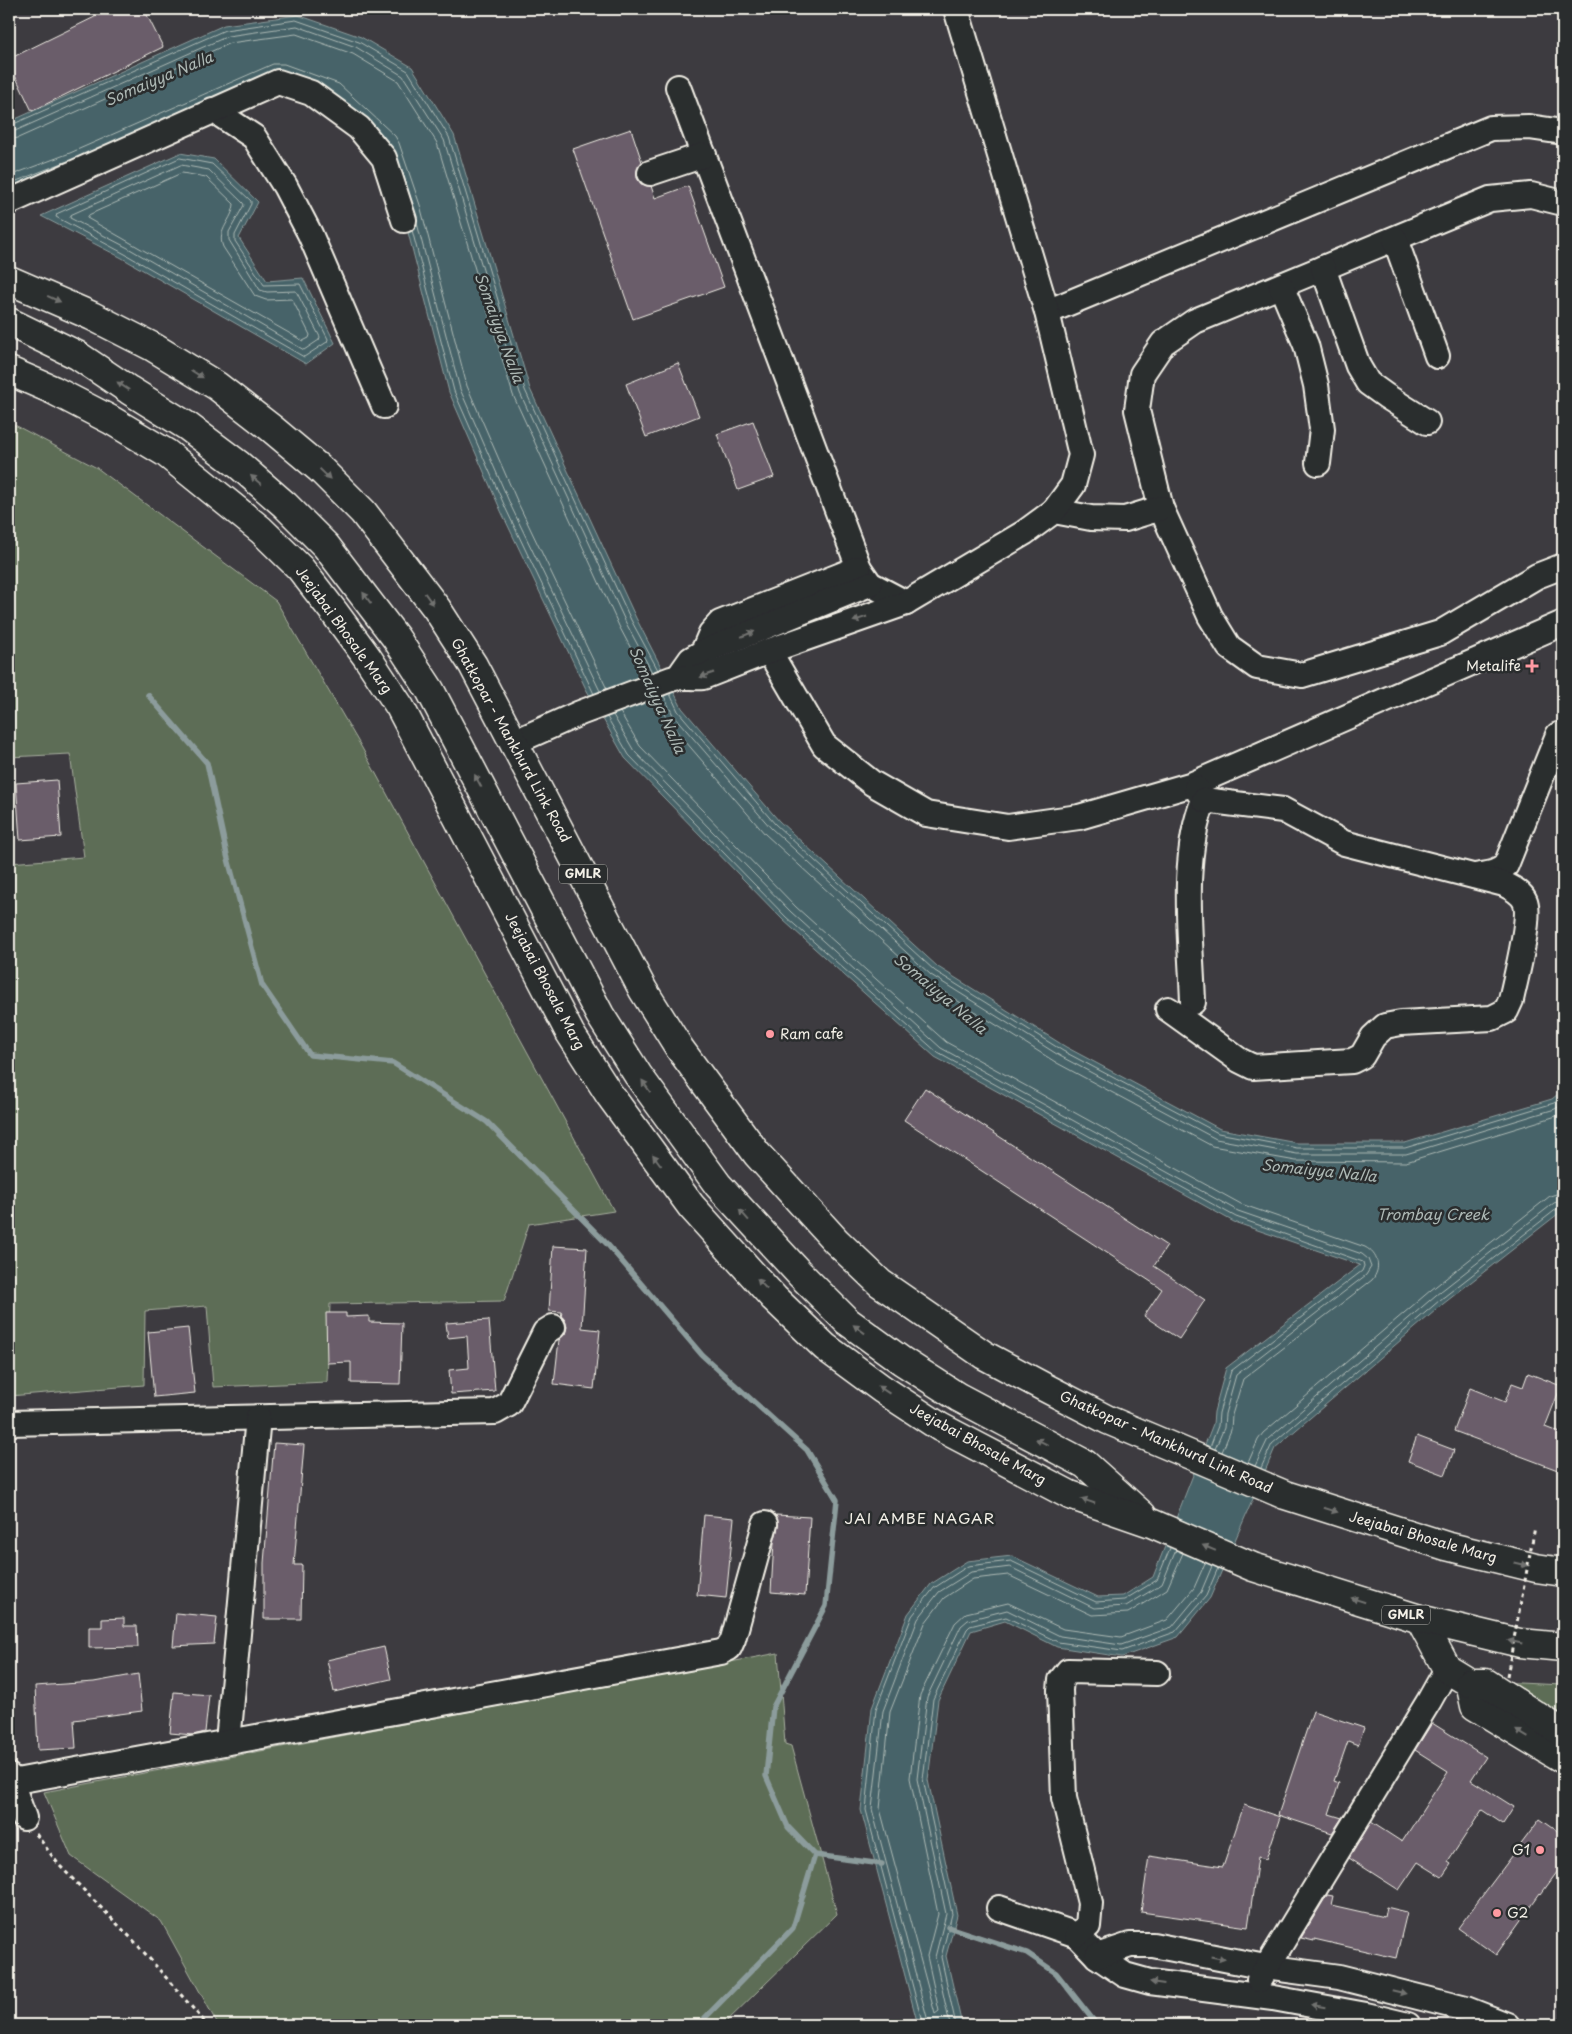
<svg xmlns="http://www.w3.org/2000/svg" width="1572" height="2034" viewBox="0 0 1572 2034" font-family="'Playpen Sans',sans-serif">
	<style>
		.green { fill: #5d6d56; stroke: #a8af9f }
		.water { fill: #466469; stroke: #8c9c9c }
		.lines { fill: none; stroke-linecap: round; stroke-linejoin: round }
		.shore { stroke: #aeb9b5; stroke-width: 1 }
		.stream { stroke: #8c9c9c; stroke-width: 5.5 }
		.building { fill: #6a5d6a; stroke: #f4f1e8 }
		.minor-casing { stroke: #f4f1e8; stroke-width: 28 }
		.major-casing { stroke: #f4f1e8; stroke-width: 31 }
		.highway-casing { stroke: #f4f1e8; stroke-width: 31 }
		.path { stroke: #f4f1e8; stroke-width: 3; stroke-dasharray: 4 4; stroke-linecap: butt }
		.minor { stroke: #2a2d2e; stroke-width: 24 }
		.major { stroke: #2a2d2e; stroke-width: 28 }
		.highway { stroke: #2a2d2e; stroke-width: 28 }
		.path-bridge { stroke: #f4f1e8; stroke-width: 3; stroke-dasharray: 4 4; stroke-linecap: butt }
		.oneway { fill: #71726f }
		.poi-dot { fill: #ff9aa2; stroke: #2a2d2e; stroke-width: 2 }
		.labels { text-anchor: middle; stroke-width: 5; stroke-linejoin: round; paint-order: stroke }
		.shield { fill: #2a2d2e; stroke: #b7b6b0; stroke-width: 1 }
		.shield-label { font-size: 12px; font-weight: bold; fill: #f4f1e8 }
		.street-label { font-size: 14px; fill: #f4f1e8; stroke: #2a2d2e }
		.poi-label { font-size: 14px; fill: #f4f1e8; stroke: #2a2d2e; text-anchor: end }
		.water-label { font-size: 15px; font-style: italic; fill: #aeb9b5; stroke: #2a2d2e }
		.neighbourhood-label { font-size: 15px; letter-spacing: 1px; fill: #f4f1e8; stroke: #2a2d2e }
	</style>
	<rect width="100%" height="100%" fill="#3d3b40"/>
	<filter id="ink" filterUnits="userSpaceOnUse"><feTurbulence type="fractalNoise" baseFrequency=".02" numOctaves="2"/><feDisplacementMap in="SourceGraphic" scale="10" xChannelSelector="R" yChannelSelector="G"/><feConvolveMatrix kernelMatrix="1 2 1 2 8 2 1 2 1" color-interpolation-filters="sRGB"/></filter>
	<g filter="url(#ink)">
		<!-- green -->
		<g class="green">
			<path d="M9,422L97,468L276,601L362,748L614,1211L529,1224L504,1301L330,1304L327,1382L213,1387L207,1306L145,1311L144,1385L9,1396V863L84,857L70,754L9,757Z"/>
			<path d="M778,1653L785,1744L791,1746L837,1914L723,2025H218L161,1921L71,1856L44,1792Z"/>
			<path d="M1497,1682L1563,1685V1737Z"/>
		</g>
		<!-- water -->
		<g class="water">
			<path d="M298,15L361,37L412,67L454,135L530,389L636,618L682,708L779,821L938,967L1066,1047L1220,1129L1297,1143H1405L1552,1099L1563,1090V1210L1443,1304L1275,1448L1210,1598L1178,1637L1122,1657L1057,1647L1005,1621L971,1631L938,1700L928,1780L957,1915L946,1956L962,2025H918L861,1810L872,1708L908,1614L931,1584L967,1561L1012,1556L1098,1597L1123,1596L1153,1577L1213,1424L1214,1412L1226,1368L1360,1265L1234,1222L935,1057L783,920L625,758L586,689L501,511L449,392L402,209L382,150L278,82L9,195V122L224,25Z"/>
			<path d="M180,153L214,159L258,202L239,238L267,281L303,278L335,343L306,364L122,258L41,216Z"/>
		</g>
		<g class="lines">
			<!-- shore -->
			<g class="shore">
				<path d="M9,126L225,30L296,20L359,42L408,71L449,137L525,390L631,620L658,670"/>
				<path d="M9,133L15,131L228,36L297,26L356,47L403,76L444,140L520,393L626,623L652,672"/>
				<path d="M9,140L18,138L230,43L296,34L353,54L398,81L437,143L513,395L619,626L645,675"/>
				<path d="M180,158L212,164L251,201V204L235,235V241L264,285L300,284L328,339L327,342L304,357L125,254L56,217L57,214Z"/>
				<path d="M181,165L209,170L243,203L244,205L229,232V240L260,290L267,292L296,291L320,337L319,340L304,350L128,248L70,218L71,215Z"/>
				<path d="M182,173L206,177L234,204C233,220 216,230 223,247L255,296L266,300L292,299L310,335L309,338L303,341L87,218L89,215Z"/>
				<path d="M9,176L70,153L273,64H284L339,84L395,136L399,143L420,205L467,386L518,503L607,689"/>
				<path d="M9,184L65,162"/>
				<path d="M417,223L460,389L511,506L600,691"/>
				<path d="M412,230L454,391L506,509L594,694"/>
				<path d="M670,694L678,711L775,824L935,971L1063,1051L1218,1133L1297,1148H1405L1554,1103L1563,1096"/>
				<path d="M664,696L673,715L771,828L931,975L1060,1056L1216,1139L1297,1154H1406L1555,1109L1563,1104"/>
				<path d="M657,698L667,720L765,834L926,981L1057,1063L1212,1146L1296,1161L1406,1162L1563,1114"/>
				<path d="M620,712L640,746L796,907L946,1042L1241,1204L1365,1247C1378,1254 1382,1268 1372,1280L1243,1379L1232,1415L1231,1430L1222,1452"/>
				<path d="M613,715L634,751L791,912L941,1048L1238,1211L1362,1254L1368,1259L1371,1267L1366,1275L1236,1375L1225,1414L1224,1428L1215,1449"/>
				<path d="M607,717L629,755L786,917L938,1053L1236,1217L1363,1262L1364,1266L1362,1271L1231,1371L1219,1413L1218,1426L1210,1447"/>
				<path d="M1248,1463L1258,1440L1263,1433L1431,1290L1550,1196L1563,1192"/>
				<path d="M1255,1466L1268,1439L1436,1295L1554,1203L1563,1200"/>
				<path d="M1261,1468L1272,1444L1440,1300L1558,1208L1563,1206"/>
				<path d="M1183,1553L1167,1589L1128,1613L1092,1615L1008,1575L973,1579L944,1598L925,1623L890,1712L880,1809L935,2014L939,2011L927,1956L938,1914L910,1778L920,1695L955,1623L966,1613L1008,1603L1063,1629L1121,1637L1167,1620L1194,1588L1205,1563"/>
				<path d="M923,2025L866,1810L876,1709L912,1616L934,1588L968,1566L1011,1561L1096,1602L1124,1600L1157,1580L1170,1548"/>
				<path d="M929,2025L872,1809L883,1711L918,1619L939,1592L971,1572L1010,1567L1094,1608L1126,1606L1162,1584L1176,1550"/>
				<path d="M950,2025L935,1957L946,1914L917,1779L927,1697L961,1626L968,1620L1007,1610L1060,1636L1121,1645L1172,1627L1201,1592L1212,1566"/>
				<path d="M956,2025L941,1957L952,1914L923,1779L933,1699L967,1629L970,1626L1006,1617L1058,1642L1122,1651L1175,1632L1206,1596L1218,1568"/>
			</g>
			<!-- stream -->
			<g class="stream">
				<path d="M148,695L207,763L227,855L262,985L310,1055L393,1063L487,1122L608,1245L702,1355L807,1450L837,1500L826,1606L773,1707L766,1776L788,1827L815,1855L882,1864"/>
				<path d="M948,1927L1027,1953L1056,1973L1097,2025"/>
				<path d="M698,2025L793,1928L815,1855"/>
			</g>
		</g>
		<!-- building -->
		<g class="building">
			<path d="M111,9H144L163,47L32,111L9,63V59Z"/>
			<path d="M631,129L642,162L637,170V178L641,184L651,186L655,198L688,186L724,287L633,319L573,149Z"/>
			<path d="M678,363L699,416L646,437L626,384Z"/>
			<path d="M753,421L774,477L738,490L717,434Z"/>
			<path d="M57,780L61,837L20,840L16,783Z"/>
			<path d="M925,1088L1167,1246L1154,1266L1205,1300L1179,1339L1144,1316L1162,1289L904,1120Z"/>
			<path d="M553,1246L587,1248L582,1328L600,1330L594,1389L554,1384L559,1340L565,1334L567,1327L565,1320L561,1317L562,1312L549,1311Z"/>
			<path d="M326,1313H346V1317L369,1316V1322L402,1323L400,1384L351,1383V1362L327,1363Z"/>
			<path d="M489,1320L495,1391L451,1394L449,1370L469,1368L467,1336L448,1338L446,1323Z"/>
			<path d="M188,1328L195,1393L154,1397L148,1332Z"/>
			<path d="M1528,1373L1561,1386L1545,1427L1563,1434V1472L1454,1431L1470,1388L1505,1402L1512,1383L1523,1387Z"/>
			<path d="M1417,1436L1454,1450L1445,1475L1408,1461Z"/>
			<path d="M274,1443L304,1445L294,1565H302L301,1619H264V1563Z"/>
			<path d="M704,1515L734,1518L726,1598L697,1595Z"/>
			<path d="M776,1515L810,1517L805,1595L771,1592L774,1542L778,1527Z"/>
			<path d="M176,1613L217,1617L214,1644L173,1646Z"/>
			<path d="M124,1618V1626H137L138,1647L89,1648V1627H102V1619Z"/>
			<path d="M384,1647L391,1679L334,1692L327,1660Z"/>
			<path d="M138,1674L142,1711L74,1720L76,1748L38,1750L35,1686L94,1682Z"/>
			<path d="M174,1692L209,1695L205,1732L193,1735L170,1733Z"/>
			<path d="M1313,1711L1364,1728L1358,1745L1348,1741L1334,1781L1339,1783L1329,1814L1342,1818L1332,1833L1278,1815Z"/>
			<path d="M1432,1723L1486,1757L1471,1780L1514,1807L1503,1824L1482,1810L1448,1862L1451,1864L1442,1877L1418,1862L1399,1890L1349,1858L1371,1822L1402,1842L1448,1771L1415,1750Z"/>
			<path d="M1244,1805L1280,1817L1266,1859L1258,1857L1248,1927L1141,1912L1149,1856L1223,1867Z"/>
			<path d="M1540,1819L1563,1835V1864L1541,1894L1540,1893L1496,1955L1458,1928Z"/>
			<path d="M1327,1895L1333,1896L1331,1905L1384,1917L1386,1907L1407,1912L1396,1958L1314,1939V1941L1301,1938Z"/>
		</g>
		<g class="lines">
			<defs>
				<g id="minor">
					<path d="M678,87L859,568L870,584L906,603"/>
					<path d="M213,110L254,137L285,186L310,234L384,406"/>
					<path d="M650,173L704,155"/>
					<path d="M9,202L278,82L311,93L359,128L384,158L404,220"/>
					<path d="M1563,203L1531,195L1490,199L1195,321L1163,343L1142,374L1137,410L1161,508L1210,616L1229,647L1257,667L1302,675L1440,633L1537,576L1563,566"/>
					<path d="M1395,239L1437,356"/>
					<path d="M1323,268L1358,366L1368,383L1386,396L1427,422"/>
					<path d="M1281,286L1306,345L1316,385L1322,429L1318,463"/>
					<path d="M1047,312L1491,128L1529,127L1563,132"/>
					<path d="M1054,511L1091,518L1125,519L1161,508"/>
					<path d="M769,651L824,745L872,783L926,814L1008,827L1079,817L1193,784L1563,623"/>
					<path d="M703,652L711,633L720,623L859,568"/>
					<path d="M679,676L691,659L703,652L870,584"/>
					<path d="M515,742L580,713L671,679C681,675 692,678 703,677L769,651L906,603L1024,533L1054,511L1073,485L1081,455L1047,312L956,9"/>
					<path d="M1475,876C1487,874 1497,874 1506,865L1558,735"/>
					<path d="M1193,1002C1191,940 1180,857 1204,800L1196,788"/>
					<path d="M1168,1009L1239,1060L1253,1067L1352,1061L1362,1056L1373,1037L1385,1026L1401,1023L1492,1018L1506,1011L1511,1000C1515,981 1532,916 1525,901C1521,892 1512,888 1504,884L1344,843L1283,810L1204,800"/>
					<path d="M9,1423L495,1412L509,1404L545,1332L553,1327"/>
					<path d="M228,1742L258,1417"/>
					<path d="M9,1776L24,1818"/>
					<path d="M11,1782L721,1652L729,1648L733,1639L765,1524"/>
					<path d="M999,1908L1077,1935L1097,1956L1125,1975L1150,1982L1273,1998L1366,2015L1408,2025"/>
					<path d="M1077,1935L1088,1926L1090,1903L1064,1798L1060,1690L1061,1680L1068,1671L1157,1673"/>
					<path d="M1097,1956L1130,1945H1153L1265,1967L1339,1977L1466,2009L1507,2025"/>
					<path d="M1259,1980L1429,1701L1447,1669"/>
				</g>
				<g id="major">
					<path d="M1420,1619L1447,1669L1470,1683"/>
					<path d="M1470,1683L1475,1706L1563,1759"/>
					<path d="M1470,1683H1486L1563,1733"/>
				</g>
				<g id="highway">
					<path d="M9,280L92,316L153,347L217,386L271,428L320,469L363,512L437,609L473,665L643,990L680,1049L757,1154L836,1241L880,1283L984,1355L1044,1387L1108,1420L1285,1495L1446,1546L1536,1568L1563,1572"/>
					<path d="M9,322L77,355L129,390L187,426L239,465L285,505L326,546L396,638L430,690L600,1015L638,1075L718,1185L800,1274L847,1321L902,1361L958,1397L1085,1464L1142,1515"/>
					<path d="M9,371L53,390L111,420L166,453L261,530L300,568L334,612L367,657L400,707L570,1033L609,1094L691,1206L774,1298L825,1347L882,1389L940,1427L1070,1495L1151,1523L1253,1567L1420,1619L1520,1643L1563,1647"/>
				</g>
			</defs>
			<!-- minor casing -->
			<use href="#minor" class="minor-casing"/>
			<!-- major casing -->
			<use href="#major" class="major-casing"/>
			<!-- highway casing -->
			<use href="#highway" class="highway-casing"/>
			<!-- path -->
			<path class="path" d="M36,1834L59,1865L134,1941L204,2021L206,2025"/>
			<!-- minor -->
			<use href="#minor" class="minor"/>
			<!-- major -->
			<use href="#major" class="major"/>
			<!-- highway -->
			<use href="#highway" class="highway"/>
			<!-- path-bridge -->
			<path class="path-bridge" d="M1507,1676L1535,1527"/>
		</g>
		<!-- one-way arrows -->
		<defs><path id="oneway-solid" d="M-6-.8H1V-3.2L6.5 0L1 3.2V.8H-6Z" transform="scale(1.25)"/></defs>
		<g class="oneway">
			<use href="#oneway-solid" transform="translate(54 299) rotate(24)"/>
			<use href="#oneway-solid" transform="translate(197 374) rotate(32)"/>
			<use href="#oneway-solid" transform="translate(123 386) rotate(-146)"/>
			<use href="#oneway-solid" transform="translate(325 474) rotate(44)"/>
			<use href="#oneway-solid" transform="translate(256 480) rotate(-140)"/>
			<use href="#oneway-solid" transform="translate(367 598) rotate(-126)"/>
			<use href="#oneway-solid" transform="translate(429 599) rotate(54)"/>
			<use href="#oneway-solid" transform="translate(860 619) rotate(161)"/>
			<use href="#oneway-solid" transform="translate(748 634) rotate(-22)"/>
			<use href="#oneway-solid" transform="translate(707 675) rotate(161)"/>
			<use href="#oneway-solid" transform="translate(478 781) rotate(-118)"/>
			<use href="#oneway-solid" transform="translate(646 1086) rotate(-125)"/>
			<use href="#oneway-solid" transform="translate(657 1160) rotate(-127)"/>
			<use href="#oneway-solid" transform="translate(744 1215) rotate(-131)"/>
			<use href="#oneway-solid" transform="translate(762 1284) rotate(-133)"/>
			<use href="#oneway-solid" transform="translate(859 1329) rotate(-144)"/>
			<use href="#oneway-solid" transform="translate(884 1390) rotate(-146)"/>
			<use href="#oneway-solid" transform="translate(1042 1442) rotate(-153)"/>
			<use href="#oneway-solid" transform="translate(1088 1501) rotate(-161)"/>
			<use href="#oneway-solid" transform="translate(1331 1510) rotate(18)"/>
			<use href="#oneway-solid" transform="translate(1209 1548) rotate(-157)"/>
			<use href="#oneway-solid" transform="translate(1521 1564) rotate(13)"/>
			<use href="#oneway-solid" transform="translate(1358 1600) rotate(-163)"/>
			<use href="#oneway-solid" transform="translate(1515 1642) rotate(-168)"/>
			<use href="#oneway-solid" transform="translate(1522 1734) rotate(-149)"/>
			<use href="#oneway-solid" transform="translate(1218 1958) rotate(11)"/>
			<use href="#oneway-solid" transform="translate(1157 1983) rotate(-172)"/>
			<use href="#oneway-solid" transform="translate(1399 1992) rotate(14)"/>
			<use href="#oneway-solid" transform="translate(1318 2006) rotate(-170)"/>
		</g>
	</g>
	<!-- markers -->
	<g class="poi-dot">
		<path d="M1529.5 658.5h5v5h5v5h-5v5h-5v-5h-5v-5h5z"/>
		<circle cx="770" cy="1034" r="5"/>
		<circle cx="1540" cy="1850" r="5"/>
		<circle cx="1497" cy="1913" r="5"/>
	</g>
	<g class="labels">
		<!-- shield labels -->
		<g class="shield">
			<rect x="559" y="864.5" width="48" height="19" rx="4"/>
			<rect x="1382" y="1605.5" width="48" height="19" rx="4"/>
		</g>
		<g class="shield-label">
			<text x="583" y="878">GMLR</text>
			<text x="1406" y="1619">GMLR</text>
		</g>
		<!-- street labels -->
		<g class="street-label">
			<text transform="translate(344 630) rotate(54)" y="5">Jeejabai Bhosale Marg</text>
			<text transform="translate(511 740) rotate(61)" y="5">Ghatkopar - Mankhurd Link Road</text>
			<text transform="translate(545 981) rotate(62)" y="5">Jeejabai Bhosale Marg</text>
			<text transform="translate(1166 1442) rotate(24)" y="5">Ghatkopar - Mankhurd Link Road</text>
			<text transform="translate(978 1444) rotate(29)" y="5">Jeejabai Bhosale Marg</text>
			<text transform="translate(1423 1537) rotate(16)" y="5">Jeejabai Bhosale Marg</text>
		</g>
		<!-- poi labels -->
		<g class="poi-label">
			<text x="1521" y="671">Metalife</text>
			<text x="780" y="1039" text-anchor="start">Ram cafe</text>
			<text x="1530" y="1855">G1</text>
			<text x="1507" y="1918" text-anchor="start">G2</text>
		</g>
		<!-- water labels -->
		<g class="water-label">
			<text transform="translate(159 79) rotate(-23)" y="5">Somaiyya Nalla</text>
			<text transform="translate(499 328) rotate(70)" y="5">Somaiyya Nalla</text>
			<text transform="translate(657 700) rotate(66)" y="5">Somaiyya Nalla</text>
			<text transform="translate(940 994) rotate(40)" y="5">Somaiyya Nalla</text>
			<text transform="translate(1319 1171) rotate(6)" y="5">Somaiyya Nalla</text>
			<text x="1433" y="1220">Trombay Creek</text>
		</g>
		<!-- neighbourhood labels -->
		<g class="neighbourhood-label">
			<text x="920" y="1524">JAI AMBE NAGAR</text>
		</g>
	</g>
	<!-- margin -->
	<rect width="1572" height="2034" fill="none" stroke="#2a2d2e" stroke-width="30"/>
	<rect x="15" y="15" width="1542" height="2004" fill="none" stroke="#f4f1e8" stroke-width="2" filter="url(#ink)"/>
</svg>
